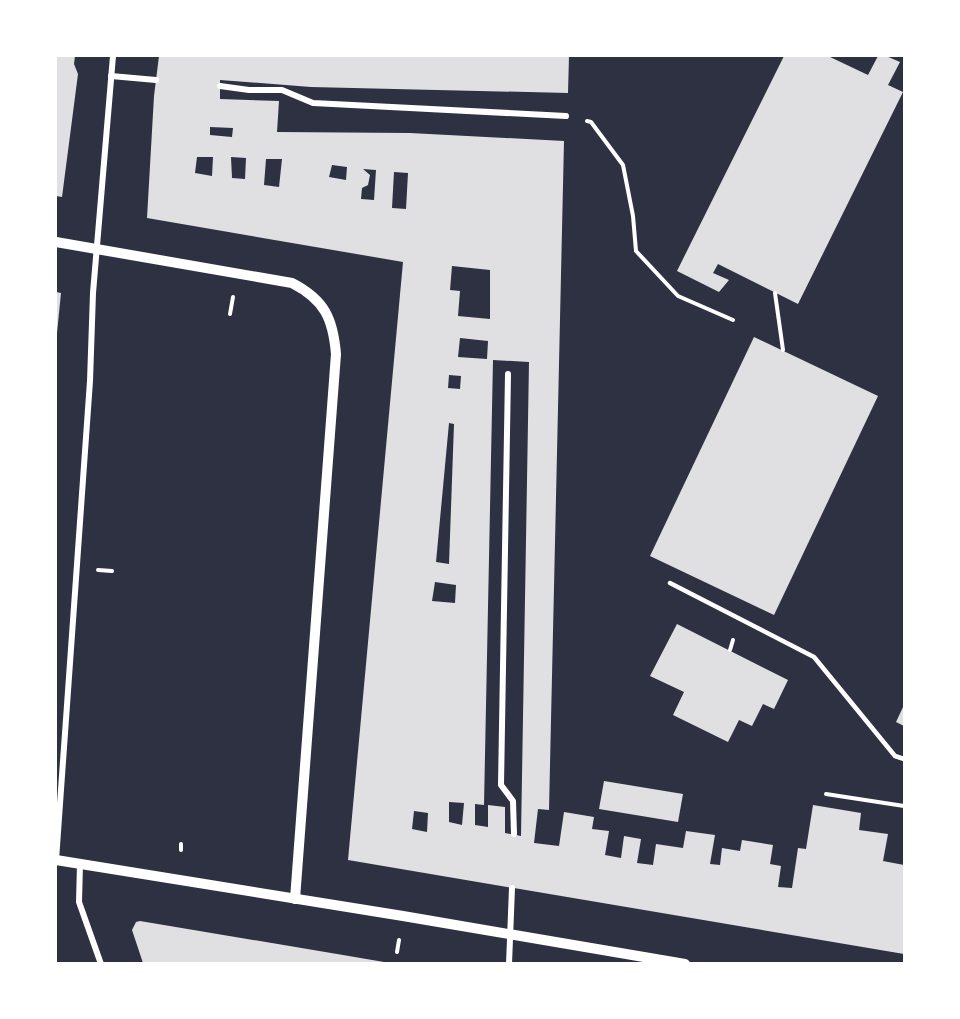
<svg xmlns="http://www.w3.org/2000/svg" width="960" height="1019" viewBox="0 0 960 1019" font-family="'Space Grotesk',sans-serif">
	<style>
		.building { fill: #e0e0e3; fill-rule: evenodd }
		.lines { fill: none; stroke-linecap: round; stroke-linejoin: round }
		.path { stroke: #fff; stroke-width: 4 }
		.service { stroke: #fff; stroke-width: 4.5 }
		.minor { stroke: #fff; stroke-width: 6 }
		.tertiary { stroke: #fff; stroke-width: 10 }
	</style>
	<rect width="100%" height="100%" fill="#2d3142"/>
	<!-- building -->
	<g class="building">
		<path d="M56,56H75L74,64L78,74L62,197L56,196Z"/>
		<path d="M159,56H569L568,93L311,87L220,80V99L279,101L277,132L410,133L564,141L549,810L538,809L534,843L559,846L564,812L594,817L592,829L609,831L605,855L621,858L624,836L641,839L637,863L653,865L656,844L683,848L686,831L715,835L710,864L720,865L722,848L740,851L742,840L773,845L770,864L781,866L778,887L792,888L798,848L806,849L813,805L861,813L859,830L888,834L883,861L904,865V954L348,860L403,262L147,218L154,96ZM210,127L233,128L232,137L210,135ZM197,157H213L212,176L195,173ZM231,157L246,158L245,179L232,178ZM266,159H282L279,187L264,185ZM332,165L347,167L346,180L329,177ZM363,169L376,170L374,200L361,199L362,188L368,185L370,175ZM394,172L408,173L406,209L392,208ZM452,266L490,270V319L458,316L460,291L450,290ZM460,338L488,341L487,359L458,357ZM493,360L529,362L521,836L505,833V807L488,805V827L475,825V804L484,805ZM449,375L461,376L460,389L448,388ZM449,423L454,424L449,564L436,562ZM435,582L456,585L455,603L432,601ZM449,802L464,803L462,825L449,822ZM414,811L428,813L427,832L412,829Z"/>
		<path d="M784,56H828L868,75L878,56H886L900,62L888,85L903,92L798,304L718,264L713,273L729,280L719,292L677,271Z"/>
		<path d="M56,292L61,293L57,333H56Z"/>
		<path d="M754,337L878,396L774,615L650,556Z"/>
		<path d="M677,624L788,680L774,709L763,704L752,726L739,720L728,742L673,715L684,692L650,676Z"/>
		<path d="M904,705V726L896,722Z"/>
		<path d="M604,781L683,794L678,822L599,809Z"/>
		<path d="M140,921L343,955L384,962V963H143L132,930L136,922Z"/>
	</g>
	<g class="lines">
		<!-- path -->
		<g class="path">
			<path d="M587,121L591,122L623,165L633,216L636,251L678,296L733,320"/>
			<path d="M775,293L783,350"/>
			<path d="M230,314L233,297"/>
			<path d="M98,570L112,571"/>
			<path d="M730,650L733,640"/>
			<path d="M826,794L904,806"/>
			<path d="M181,850V844"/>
			<path d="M397,952L399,940"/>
		</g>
		<!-- service -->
		<path class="service" d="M670,583L814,657L895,756L904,759"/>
		<!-- minor -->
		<g class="minor">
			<path d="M111,76L156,80"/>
			<path d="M220,86L249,90H282L313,103L566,116"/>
			<path d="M508,374L501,785L513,801L514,834"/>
			<path d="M56,860L90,381L93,293L113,56"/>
			<path d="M80,864L79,902L101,964"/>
			<path d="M509,964L512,888"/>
		</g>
		<!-- tertiary -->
		<g class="tertiary">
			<path d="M56,242L292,283C325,300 333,319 336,354L295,899"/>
			<path d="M56,860L403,916L685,964"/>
		</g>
	</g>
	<!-- border -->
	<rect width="960" height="1019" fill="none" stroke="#ffffff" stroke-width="114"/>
</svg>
